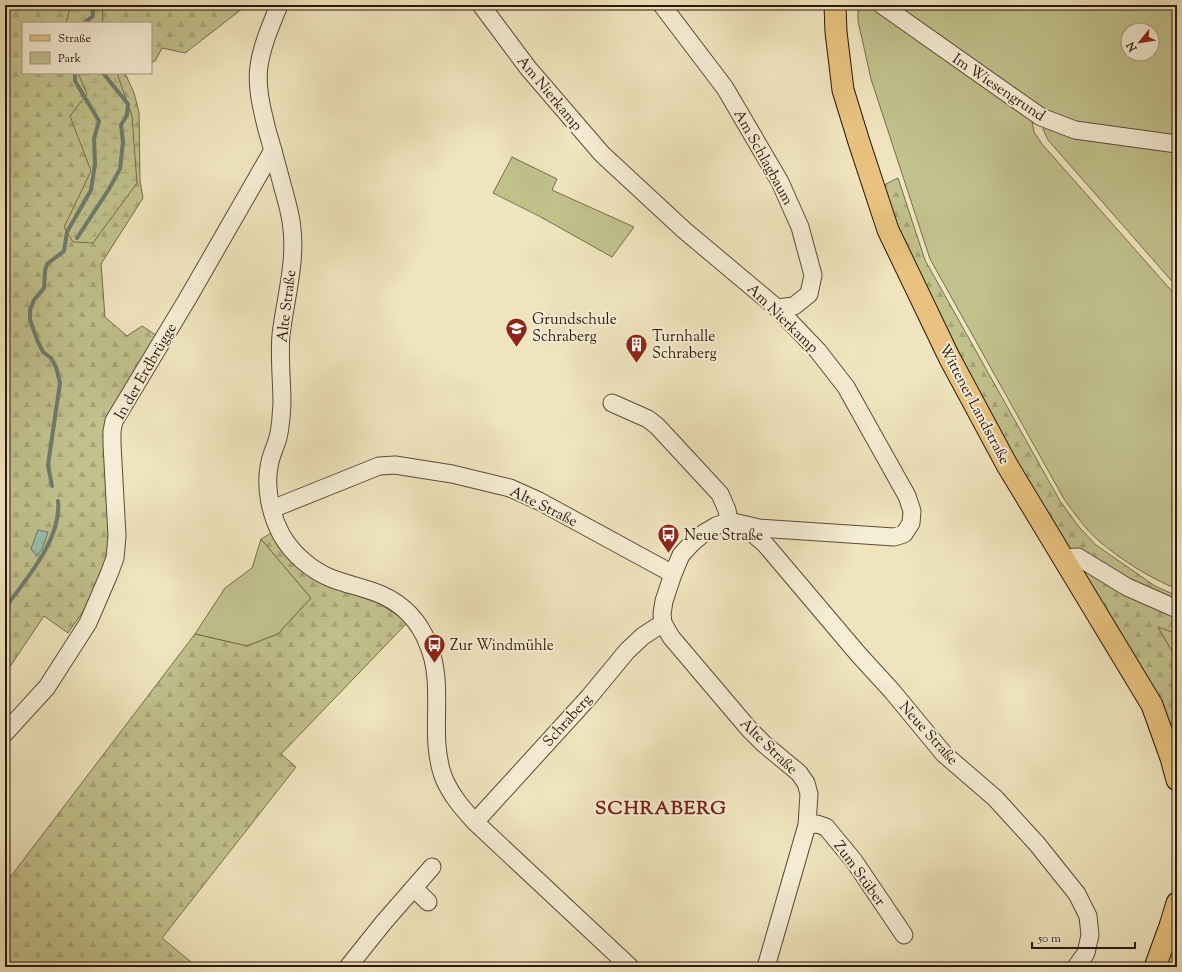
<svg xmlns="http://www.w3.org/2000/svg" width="1182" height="972" viewBox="0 0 1182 972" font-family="'Sorts Mill Goudy',serif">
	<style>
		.green { fill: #c1c18c; stroke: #786c4c; fill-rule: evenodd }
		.forest { fill: url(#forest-firs); stroke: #786c4c }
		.wetland { fill: url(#wetland-marsh); stroke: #786c4c }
		.water { fill: url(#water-ripples); stroke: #6f7c6e }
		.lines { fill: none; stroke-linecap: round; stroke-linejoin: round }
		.stream { stroke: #6f7c6e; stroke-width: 4 }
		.minor-casing { stroke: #5e4a38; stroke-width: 19 }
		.major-casing { stroke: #2e170b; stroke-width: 23 }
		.minor { stroke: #f5edd4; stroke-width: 17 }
		.major { stroke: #e8c27e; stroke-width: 21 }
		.labels { text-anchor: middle; stroke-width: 4; stroke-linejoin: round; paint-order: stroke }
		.street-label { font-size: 15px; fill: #2e170b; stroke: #f5edd4 }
		.poi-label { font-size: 15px; fill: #2e170b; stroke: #f5edd4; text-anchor: start }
		.district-label { font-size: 19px; font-weight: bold; letter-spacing: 1px; fill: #7a1f14; stroke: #f5edd4 }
	</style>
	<defs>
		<pattern id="forest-firs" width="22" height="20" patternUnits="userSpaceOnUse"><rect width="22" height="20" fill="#c1c18c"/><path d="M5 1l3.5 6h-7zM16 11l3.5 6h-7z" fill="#a6a577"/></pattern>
		<pattern id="wetland-marsh" width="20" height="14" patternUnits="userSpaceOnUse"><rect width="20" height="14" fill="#c1c18c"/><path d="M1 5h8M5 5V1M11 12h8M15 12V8" fill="none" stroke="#a6a577"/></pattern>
		<pattern id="water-ripples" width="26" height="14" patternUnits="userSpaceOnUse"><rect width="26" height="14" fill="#9abfb0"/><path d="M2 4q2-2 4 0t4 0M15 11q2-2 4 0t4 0" fill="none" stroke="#85a396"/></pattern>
	</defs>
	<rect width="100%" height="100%" fill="#efe4bd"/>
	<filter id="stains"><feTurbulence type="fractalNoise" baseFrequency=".005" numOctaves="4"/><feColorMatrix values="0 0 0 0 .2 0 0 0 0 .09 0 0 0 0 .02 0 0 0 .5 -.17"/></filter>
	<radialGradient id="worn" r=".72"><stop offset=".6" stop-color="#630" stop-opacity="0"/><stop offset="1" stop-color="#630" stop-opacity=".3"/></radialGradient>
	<!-- green -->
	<g class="green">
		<path d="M858,5H874L1032,121L1034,132L1042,144L1177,297V589C1150,578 1123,561 1100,542C1086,530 1075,514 1064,499L930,259L871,79L858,21Z"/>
		<path d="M887,5H1177V139L1077,126L1042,114ZM1128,30H1152V54H1128Z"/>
		<path d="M1045,124L1177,148V287L1048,140L1043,129Z"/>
		<path d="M512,157L557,179L552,190L634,227L612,257L539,216L493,193Z"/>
		<path d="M261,539L311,598L278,634L247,646L195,634L225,588L252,568Z"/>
		<path d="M1157,626L1177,634V660Z"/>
	</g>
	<!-- forest -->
	<g class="forest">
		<path d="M5,5H247L185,53L162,48L155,61L151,62V23H23V73H125L134,93L139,112L140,181L143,198L101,264L105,317L127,336L142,326L156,335L130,384L109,417L110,541L106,564L86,607L68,633L44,616L5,674Z"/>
		<path d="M898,178L925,260L1060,501L1079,527L1096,545L1155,586L1177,596V634L1158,627L1177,660V753L955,354L895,226L882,186Z"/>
		<path d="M278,529L341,590L378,603L402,618L407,623L281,754L296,767L162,938L197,967H5V884L195,634L247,646L278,634L311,598L261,539Z"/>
	</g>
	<!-- wetland -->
	<g class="wetland">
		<path d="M71,5H102L103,23H66Z"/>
		<path d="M78,73H117L132,116L137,183L93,243L73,242L64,227L91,171L70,116L87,94Z"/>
	</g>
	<!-- water -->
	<path class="water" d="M38,530L48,532L42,550L36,555L31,549Z"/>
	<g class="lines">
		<!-- stream -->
		<g class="stream">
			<path d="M84,23L93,16L92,5"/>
			<path d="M77,238L109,189L120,169L123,142L121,125L127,115L128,104L103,73"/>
			<path d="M52,486L48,465L60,383L56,367L51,358L43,352L38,342L30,320V310L34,300L44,288L45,271L47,264L64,251L67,232L91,190L95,164L94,139L99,121L75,81V73"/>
			<path d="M5,608C26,579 62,539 58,501"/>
		</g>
		<defs>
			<g id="minor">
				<path d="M279,5C271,25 262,45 259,66C256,88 262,109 267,130C273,150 278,169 283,188C287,202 291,215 292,229C296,264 285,300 281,335C279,357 282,381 282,404C281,416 281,429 277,441C274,450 270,458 269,467C265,489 271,515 281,534C292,554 312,571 333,579C349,585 366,588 382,595C403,604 420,622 428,644C446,686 428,733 443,776C450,794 462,808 475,822L630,967"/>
				<path d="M481,5L528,68L602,154L684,230L777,308L818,351L846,387L907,496L912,511L911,523L904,534L894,537L759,528L729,521"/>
				<path d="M662,5L725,88L780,182L800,227L813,275L809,294L794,306L777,308"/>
				<path d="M882,5L1041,117L1075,130L1177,144"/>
				<path d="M612,403L648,419L657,426L720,494L727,510L729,521"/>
				<path d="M272,509L379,466L395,465L452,474L510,488L539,501L673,574"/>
				<path d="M729,521L716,526L704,533L692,543L681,555L673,574L664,601L662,614L663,623L671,637L749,729L764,744L799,773L806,783L809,794L807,825L766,967"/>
				<path d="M742,527L751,532L765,544L859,655L892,691L944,754L995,798L1037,844L1077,894L1088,916L1090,935L1086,953L1076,967"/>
				<path d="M1063,558L1078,557L1127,587L1177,609"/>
				<path d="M5,733L47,687L88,623L109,574L115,558L117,536L112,444V431L114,421L188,298L273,150"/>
				<path d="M475,822L589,697L627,651L643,636L663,623"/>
				<path d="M807,825L817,824L826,827L854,861L904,935"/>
				<path d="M414,888L428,902"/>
				<path d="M348,967L384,922L432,867"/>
			</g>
			<g id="major">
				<path d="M835,5L836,32L843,90L859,142L888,230L949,357L1007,465L1152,705L1171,758L1177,780"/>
				<path d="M1155,967L1170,926L1177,903"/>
			</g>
		</defs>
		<!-- minor casing -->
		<use href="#minor" class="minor-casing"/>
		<!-- major casing -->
		<use href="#major" class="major-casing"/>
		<!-- minor -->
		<use href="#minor" class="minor"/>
		<!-- major -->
		<use href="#major" class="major"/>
	</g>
	<!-- icons -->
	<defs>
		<symbol id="school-pin" viewBox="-11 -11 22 30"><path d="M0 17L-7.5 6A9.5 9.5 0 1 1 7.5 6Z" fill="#8f2418" stroke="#f5edd4"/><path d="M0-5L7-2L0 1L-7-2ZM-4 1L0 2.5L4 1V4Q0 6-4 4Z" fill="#fff"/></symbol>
		<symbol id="building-pin" viewBox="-11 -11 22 30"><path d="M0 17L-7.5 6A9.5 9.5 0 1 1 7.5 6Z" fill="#8f2418" stroke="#f5edd4"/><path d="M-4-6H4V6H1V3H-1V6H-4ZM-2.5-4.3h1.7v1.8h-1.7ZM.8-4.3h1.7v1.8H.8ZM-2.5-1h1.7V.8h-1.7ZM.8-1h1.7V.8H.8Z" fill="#fff"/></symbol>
		<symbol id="bus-pin" viewBox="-11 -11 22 30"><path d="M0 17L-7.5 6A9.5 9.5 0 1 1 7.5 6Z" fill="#8f2418" stroke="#f5edd4"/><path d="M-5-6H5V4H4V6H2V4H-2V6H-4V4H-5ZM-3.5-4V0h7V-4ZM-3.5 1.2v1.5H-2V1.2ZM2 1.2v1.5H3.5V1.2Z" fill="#fff"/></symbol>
	</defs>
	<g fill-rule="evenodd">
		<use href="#school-pin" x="504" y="316" width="25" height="34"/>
		<use href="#building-pin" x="624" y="332" width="25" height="34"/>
		<use href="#bus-pin" x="656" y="522" width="25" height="34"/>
		<use href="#bus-pin" x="422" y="632" width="25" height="34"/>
	</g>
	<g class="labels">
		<!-- street labels -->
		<g class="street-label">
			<text transform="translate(999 87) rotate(34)" y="5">Im Wiesengrund</text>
			<text transform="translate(550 93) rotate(50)" y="5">Am Nierkamp</text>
			<text transform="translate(764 157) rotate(61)" y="5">Am Schlagbaum</text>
			<text transform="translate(286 306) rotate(-83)" y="5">Alte Straße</text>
			<text transform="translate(783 318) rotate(44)" y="5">Am Nierkamp</text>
			<text transform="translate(145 371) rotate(-60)" y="5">In der Erdbrügge</text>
			<text transform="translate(975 404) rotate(62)" y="5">Wittener Landstraße</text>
			<text transform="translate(544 506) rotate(26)" y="5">Alte Straße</text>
			<text transform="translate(567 720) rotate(-48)" y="5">Schraberg</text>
			<text transform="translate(929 733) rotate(48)" y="5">Neue Straße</text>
			<text transform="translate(769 746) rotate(44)" y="5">Alte Straße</text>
			<text transform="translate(860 873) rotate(54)" y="5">Zum Stüber</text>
		</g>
		<!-- poi labels -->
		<g class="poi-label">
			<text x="532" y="324">Grundschule<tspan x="532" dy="17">Schraberg</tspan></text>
			<text x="652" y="341">Turnhalle<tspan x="652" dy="17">Schraberg</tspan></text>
			<text x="684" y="540">Neue Straße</text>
			<text x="450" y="650">Zur Windmühle</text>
		</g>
		<!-- district labels -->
		<g class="district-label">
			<text x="661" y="814">SCHRABERG</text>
		</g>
	</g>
	<!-- margin -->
	<rect width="1182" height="972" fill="none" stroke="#efe4bd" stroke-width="20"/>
	<rect x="6" y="6" width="1170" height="960" fill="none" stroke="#2e170b" stroke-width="2"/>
	<rect x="10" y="10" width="1162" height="952" fill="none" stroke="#2e170b"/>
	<!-- legend -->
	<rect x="22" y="22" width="130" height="52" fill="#f5edd4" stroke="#a59784"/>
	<rect x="30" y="35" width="20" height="6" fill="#e8c27e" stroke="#a59784"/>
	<text x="58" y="42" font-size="12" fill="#2e170b">Straße</text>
	<rect x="30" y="52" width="20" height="12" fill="#c1c18c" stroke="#a59784"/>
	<text x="58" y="62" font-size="12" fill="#2e170b">Park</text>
	<!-- north arrow -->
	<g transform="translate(1140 42) rotate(240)"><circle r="19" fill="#f5edd4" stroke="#a59784"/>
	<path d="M0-3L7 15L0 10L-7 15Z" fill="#8f2418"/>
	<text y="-6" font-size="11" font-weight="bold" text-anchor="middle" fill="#2e170b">N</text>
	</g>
	<!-- scale -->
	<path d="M1032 942v6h103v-6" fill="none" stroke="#2e170b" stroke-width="2"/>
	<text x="1038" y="942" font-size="12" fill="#2e170b" stroke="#f5edd4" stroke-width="3" paint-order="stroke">50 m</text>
	<rect width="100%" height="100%" filter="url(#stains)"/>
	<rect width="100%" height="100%" fill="url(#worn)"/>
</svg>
